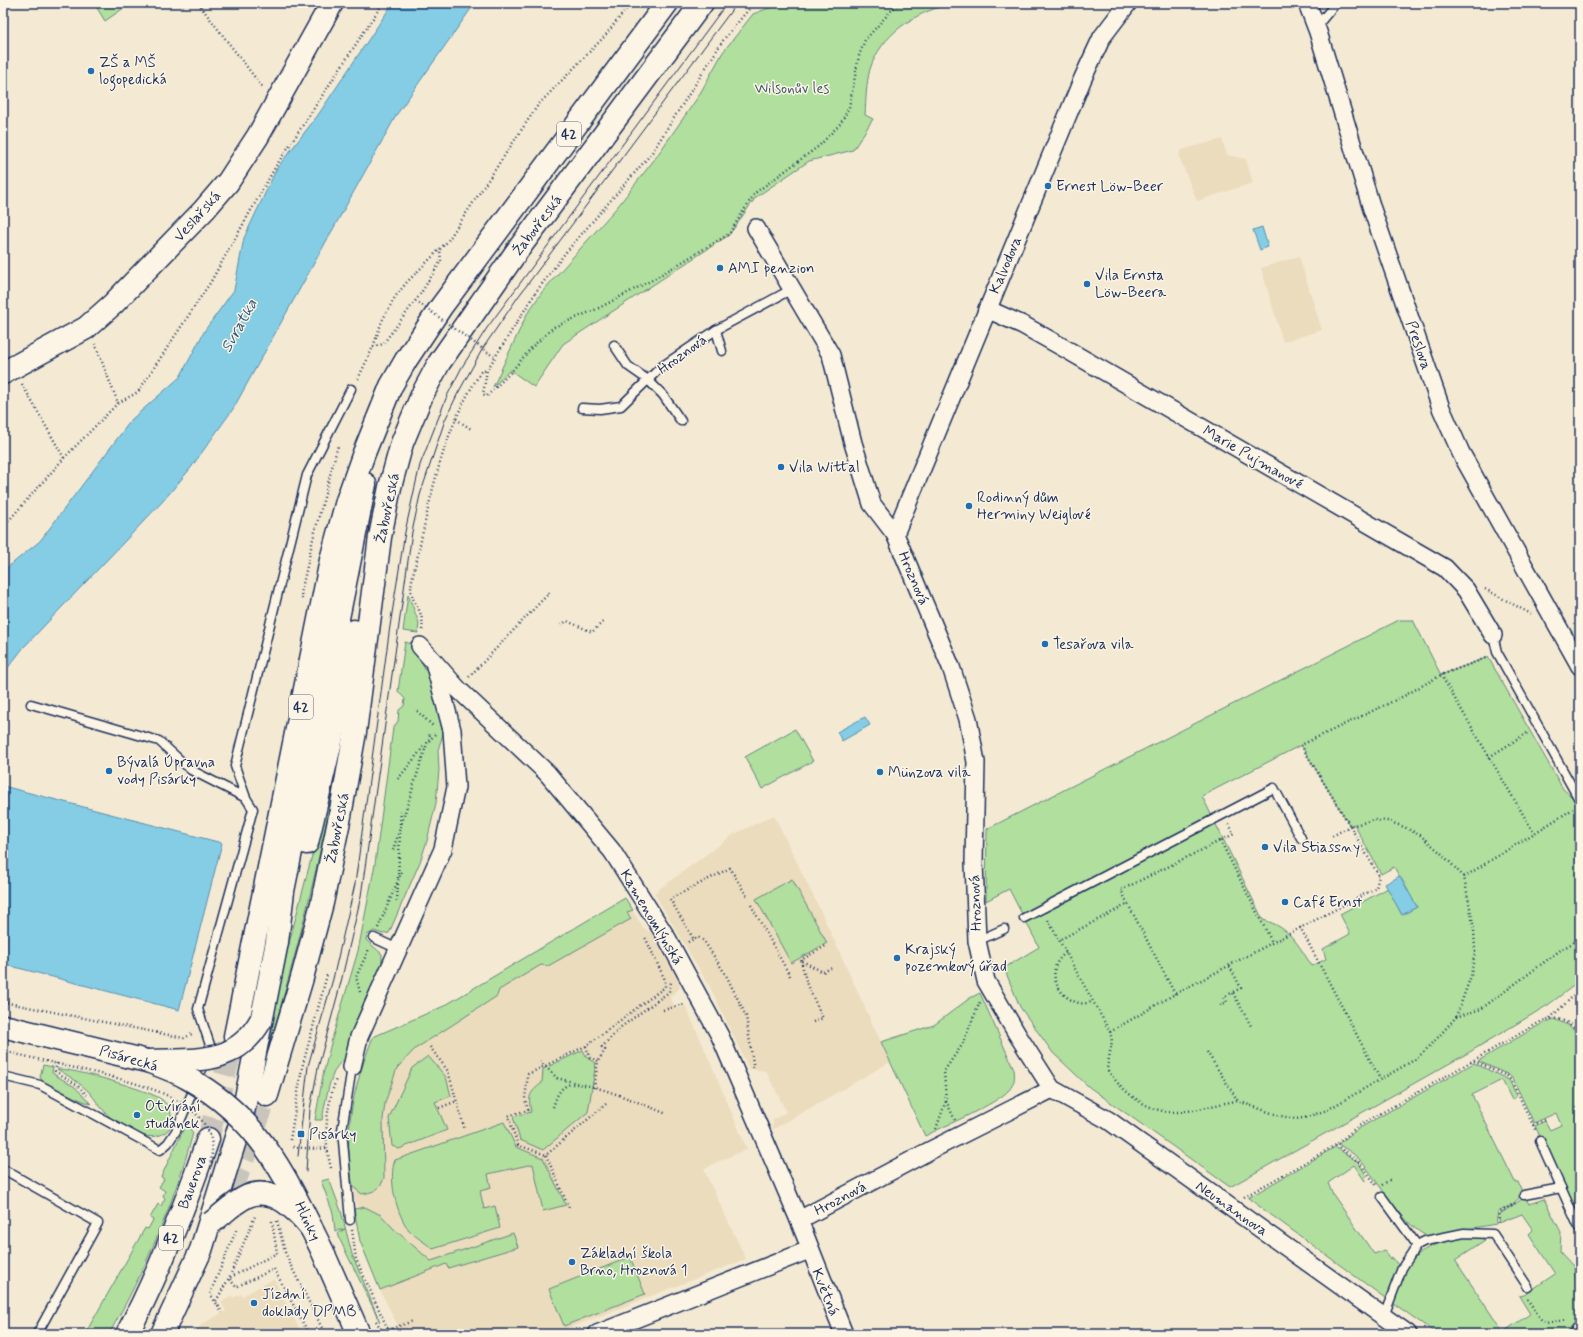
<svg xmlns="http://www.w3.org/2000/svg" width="1583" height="1337" viewBox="0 0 1583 1337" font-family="Mynerve,sans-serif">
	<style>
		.built { fill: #ebdcbe }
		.green { fill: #b1df9e; stroke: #66877e; fill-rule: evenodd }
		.water { fill: #84cde5; stroke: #5a8eaf }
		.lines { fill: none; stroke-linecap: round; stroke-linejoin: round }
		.highway-tunnel { stroke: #c9c5bc; stroke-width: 22; stroke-dasharray: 22 11; stroke-linecap: butt }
		.lane-casing { stroke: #1b2f5e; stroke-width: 11 }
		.street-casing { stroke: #1b2f5e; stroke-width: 20 }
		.secondary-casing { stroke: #1b2f5e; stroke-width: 25 }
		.highway-casing { stroke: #1b2f5e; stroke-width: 25 }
		.path { stroke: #1b2f5e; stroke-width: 2.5; stroke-dasharray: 1 3; stroke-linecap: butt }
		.lane { stroke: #fcf5e5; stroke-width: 8 }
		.street { stroke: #fcf5e5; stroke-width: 17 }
		.secondary { stroke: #fcf5e5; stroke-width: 22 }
		.highway { stroke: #fcf5e5; stroke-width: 22 }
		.tram { stroke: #1b2f5e; stroke-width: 1 }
		.secondary-bridge-casing { stroke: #1b2f5e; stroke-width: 25; stroke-linecap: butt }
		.highway-bridge-casing { stroke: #1b2f5e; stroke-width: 25; stroke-linecap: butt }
		.path-bridge { stroke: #1b2f5e; stroke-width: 2.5; stroke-dasharray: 1 3; stroke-linecap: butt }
		.secondary-bridge { stroke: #fcf5e5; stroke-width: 22 }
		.highway-bridge { stroke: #fcf5e5; stroke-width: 22 }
		.poi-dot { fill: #1f6fb2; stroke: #fcf5e5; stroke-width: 1.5 }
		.labels { text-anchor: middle; stroke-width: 3; stroke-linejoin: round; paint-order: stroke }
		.shield { fill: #fcf5e5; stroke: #5e6a86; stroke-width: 1 }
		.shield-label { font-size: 14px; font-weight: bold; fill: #1b2f5e }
		.poi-label { font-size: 15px; fill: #1b2f5e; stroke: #fcf5e5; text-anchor: start }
		.park-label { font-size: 15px; fill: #405b6e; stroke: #fcf5e5 }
		.street-label { font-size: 15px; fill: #1b2f5e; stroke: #fcf5e5 }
		.water-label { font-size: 16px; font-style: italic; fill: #355680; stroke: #fcf5e5 }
	</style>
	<rect width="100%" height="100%" fill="#f4ead3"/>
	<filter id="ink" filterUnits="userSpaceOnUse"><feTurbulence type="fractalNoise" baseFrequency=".025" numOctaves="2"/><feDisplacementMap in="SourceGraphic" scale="8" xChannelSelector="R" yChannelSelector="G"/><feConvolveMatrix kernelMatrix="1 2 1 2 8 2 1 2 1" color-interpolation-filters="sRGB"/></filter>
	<g filter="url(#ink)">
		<!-- built -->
		<g class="built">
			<path d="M1222,139L1227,155L1246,159L1253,183L1197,201L1179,157L1181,150Z"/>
			<path d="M1299,256L1322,330L1283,342L1261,268Z"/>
			<path d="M774,815L823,916L890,1062L772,1130L773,1120L786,1112L784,1107L766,1071L749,1069L712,991L654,893L734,834Z"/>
			<path d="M625,898L643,927L652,934L679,982L680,988L670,997L676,1009L685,1005L700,1038L747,1149L713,1164L704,1170L746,1259L554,1334H402L380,1290L360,1241L354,1209L357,1208L349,1170L348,1136L352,1105L360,1072L373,1037L444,1006Z"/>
			<path d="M274,1279L302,1334H194L202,1324L226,1311L221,1302L232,1296L233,1298L241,1294L242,1296Z"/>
		</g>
		<!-- green -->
		<g class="green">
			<path d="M94,3H131L105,21Z"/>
			<path d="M782,3H948L947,5C914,13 881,35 870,69C866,84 866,100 865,115L873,119L853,150L809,161L756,197L729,235L563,344L534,387L510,370L493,387L527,314L542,292L618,206L654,160L698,97L723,52L753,14Z"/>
			<path d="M408,594L419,623L418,633L403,631Z"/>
			<path d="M1399,620H1413L1441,675L1488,657L1563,789L1572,797L1579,799L1580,981L1548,1005L1468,1053L1230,1187L1089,1087L1053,1053L1020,1007L1004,968L1039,947L1009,889L986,901L987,829ZM1301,745L1350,826L1354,824L1381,874L1394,867L1417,907L1402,915L1388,888L1340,914L1350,934L1323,949L1326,959L1312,966C1298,945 1290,927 1263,920L1202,796Z"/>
			<path d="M405,642L412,644L431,680L443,734L438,750L439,770L436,803L427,841L420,862L389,933L383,934L374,931L367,935L366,940L382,954V965L363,1004L345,1060C330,1064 325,1106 322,1120H315L323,1075L332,1039L358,951L375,864L393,728L398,721L399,710L404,706L405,699L398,691Z"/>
			<path d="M795,729L813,761L762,789L745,757Z"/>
			<path d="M341,745C322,854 296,960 263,1065L288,947Z"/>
			<path d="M792,879L827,943L791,963L756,899Z"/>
			<path d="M625,898L633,910L627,912L631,919L548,966L541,965L499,990L497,996L491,1000L415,1049L397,1068L385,1103L383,1119L384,1178C380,1190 374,1192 362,1194L353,1187C342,1133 353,1088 373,1037L444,1006Z"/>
			<path d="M980,993L1014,1069C1015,1077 1015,1083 1009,1090C997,1104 944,1126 925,1136L881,1042L934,1025L970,998Z"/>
			<path d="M1554,1019L1568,1025L1580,1034L1579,1202L1574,1206L1535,1126L1545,1121L1550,1130L1561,1125L1556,1113L1534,1123L1513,1079L1509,1075L1478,1061L1543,1023Z"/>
			<path d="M583,1050L587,1058L596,1063L588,1112L543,1150L520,1140L513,1117L531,1112C528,1096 529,1093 542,1083L543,1069Z"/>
			<path d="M428,1056L446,1077L451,1096L435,1102L447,1130L399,1149L392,1146L389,1118L412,1068Z"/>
			<path d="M1474,1063L1509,1080L1517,1096L1512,1100L1502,1080L1472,1095L1515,1182H1518L1523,1194L1512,1205L1498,1212L1496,1224L1429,1236C1408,1233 1375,1177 1361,1161C1355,1154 1346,1149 1338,1144L1358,1129Z"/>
			<path d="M43,1065L53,1067L52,1073L75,1087L91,1104L78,1099L43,1082L40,1077Z"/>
			<path d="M57,1069C71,1068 149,1090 161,1099C170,1105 173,1116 171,1126C156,1150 119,1128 105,1112C99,1106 95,1099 90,1093C80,1083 69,1076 57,1069Z"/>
			<path d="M504,1122L516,1147L543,1158L566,1205L543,1211L533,1164L488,1174L491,1188L480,1191L484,1209L495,1206L500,1228L433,1249C426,1243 415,1237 409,1230C396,1214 388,1178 395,1160Z"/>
			<path d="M185,1126H188L193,1133C174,1203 145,1271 109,1334H85L145,1228L148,1229L153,1220L150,1218L158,1204L161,1206L165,1198L163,1196L165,1191L159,1187L164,1179L161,1177Z"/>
			<path d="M1335,1147L1358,1162L1366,1175L1365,1181L1354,1165L1328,1183L1332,1193L1374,1254L1385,1250L1390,1259L1393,1258L1399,1267L1385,1298L1248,1198Z"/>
			<path d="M329,1179L341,1211L352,1254L380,1322L340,1240L338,1233L345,1229L335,1231L333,1213L321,1181Z"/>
			<path d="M1525,1197L1529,1204L1544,1199L1561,1232L1560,1252L1574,1267L1578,1300L1575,1334H1437L1393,1303C1400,1283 1406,1260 1426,1249C1433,1244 1444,1243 1452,1240C1463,1237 1474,1234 1485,1240L1455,1260L1503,1332L1530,1314L1519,1296L1524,1295L1555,1274L1529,1234L1533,1230L1522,1214L1499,1223L1500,1214Z"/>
			<path d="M365,1207L381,1215L394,1229L431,1261L513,1233L518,1247L448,1268L446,1264L380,1290L360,1241L354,1209Z"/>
			<path d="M630,1257L645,1294L564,1326L549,1289Z"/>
		</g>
		<!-- water -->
		<g class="water">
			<path d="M393,3H475L397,114L233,409L190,469L163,501L24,647L3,674V571L40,541L132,419L180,377L205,330L234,290L244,238L277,168L318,115Z"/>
			<path d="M1262,227L1268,247L1260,250L1253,230Z"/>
			<path d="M865,717L870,725L842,741L837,732Z"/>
			<path d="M3,786L222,843L179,1010L3,964Z"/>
			<path d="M1400,876L1417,907L1402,915L1385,884Z"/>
		</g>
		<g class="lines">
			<!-- highway-tunnel -->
			<g class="highway-tunnel">
				<path d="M208,1139L235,1036"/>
				<path d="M221,1221L267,1095"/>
			</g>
			<defs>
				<g id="lane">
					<path d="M1319,28L1321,21L1336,3"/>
					<path d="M716,330L722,351"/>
					<path d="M614,345L628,366L648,380L663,395L681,421"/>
					<path d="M582,408L600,409L621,406L661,367L716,330L792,289"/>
					<path d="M1493,635L1497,652L1580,801"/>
					<path d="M31,704L159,741L191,770L246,798"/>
					<path d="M1024,918L1274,788L1301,838"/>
					<path d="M374,938L398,949"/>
					<path d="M977,941L1004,929"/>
					<path d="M3,1076L40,1085L160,1150L168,1143L176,1131L211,1048L198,1009L253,809L246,798L235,766L307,475L351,389"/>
					<path d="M1540,1141L1580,1230"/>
					<path d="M3,1169L98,1223L37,1334"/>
					<path d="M1524,1195L1561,1188"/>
					<path d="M1382,1197L1417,1245"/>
					<path d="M350,1220L342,1130L352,1067"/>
					<path d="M1384,1316L1402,1268L1417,1245L1425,1241L1464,1233L1493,1234L1528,1287"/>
				</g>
				<g id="street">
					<path d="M1307,3L1318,32L1372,209L1441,408L1461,453L1580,666"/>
					<path d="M756,228L831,355L853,443L872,504L895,534L951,667L968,719L976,762L974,862L977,941L986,981L1017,1034L1052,1089L1108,1120L1408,1334"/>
					<path d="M987,309L1023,325L1064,348L1445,568L1466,590L1493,635"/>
					<path d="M895,534L1083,78L1102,37L1128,3"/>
					<path d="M420,646L458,689L547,773L612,851L667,938L720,1036L799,1220L844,1334"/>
					<path d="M352,1067L359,1037L443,849L456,787L452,730L435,666"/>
					<path d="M799,1220L929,1151L1052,1089"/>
					<path d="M597,1334L809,1250"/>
					<path d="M1579,1334L1580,1330"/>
				</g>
				<g id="secondary">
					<path d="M3,373L86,328L113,304L204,210L228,182L258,136L332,3"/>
					<path d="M3,1026L147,1061"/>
					<path d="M322,1250L359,1334"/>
				</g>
				<g id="highway">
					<path d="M307,843L346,677L354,631"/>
					<path d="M235,1036L331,560L347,501L364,453L391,386L406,360L441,307L667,3"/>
					<path d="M267,1095L302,978L322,903L340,816L355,732L380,537L390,487L402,443L422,395L439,363L517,251L702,3"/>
					<path d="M127,1334C160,1272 185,1206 208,1139"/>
					<path d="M162,1334L201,1250L242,1118L277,942L283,891L365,484"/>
				</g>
			</defs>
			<!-- lane casing -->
			<use href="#lane" class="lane-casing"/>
			<!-- street casing -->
			<use href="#street" class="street-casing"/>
			<!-- secondary casing -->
			<use href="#secondary" class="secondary-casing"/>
			<!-- highway casing -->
			<use href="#highway" class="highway-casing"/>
			<!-- path -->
			<g class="path">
				<path d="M198,3L263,88"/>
				<path d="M754,3L724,39L651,154L566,252L536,292L487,370L483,394L487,396L511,372L532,347L554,327L597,309L652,280L729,234L755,193L819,146L841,123L849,107L859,56L865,40L898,3"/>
				<path d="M373,347L383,344L419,296L441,261L440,250"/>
				<path d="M490,354L494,356"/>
				<path d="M358,379L373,347L382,321L395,297L407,282L447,242L538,105L604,37L631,3"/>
				<path d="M22,384L64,458"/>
				<path d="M118,403L138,392L210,283L276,166L383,3"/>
				<path d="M456,419L471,429"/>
				<path d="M3,527L64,458L118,403L95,344"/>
				<path d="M1485,589L1531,614"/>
				<path d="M302,599L301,593L313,539L338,445"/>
				<path d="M561,625L567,621L592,632L604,621"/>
				<path d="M422,630C425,611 412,604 411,590C411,577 418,558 420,545C434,481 445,428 481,372L487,370"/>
				<path d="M1441,675L1534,833"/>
				<path d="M469,677L550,592"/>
				<path d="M417,711L433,726"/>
				<path d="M429,741L436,733"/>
				<path d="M1489,757L1529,732"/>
				<path d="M398,779L425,745"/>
				<path d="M400,824L401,811"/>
				<path d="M1220,840L1272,942"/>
				<path d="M393,850L430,734"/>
				<path d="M1464,877L1573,809"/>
				<path d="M398,878L400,833"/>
				<path d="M397,901L398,883"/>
				<path d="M1128,904L1121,890L1234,834L1229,824"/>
				<path d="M751,905L790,976"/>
				<path d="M1048,920L1059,940"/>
				<path d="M1300,927L1380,1079"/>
				<path d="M378,928L402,871"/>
				<path d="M693,938L670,899L730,868L748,898"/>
				<path d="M688,942L698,937L704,941L726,975L746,1016L754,1070"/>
				<path d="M1066,953C1044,968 1056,997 1079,1003C1083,1004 1088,1003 1092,1002"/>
				<path d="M802,961L823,972L831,968"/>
				<path d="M360,992L356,977L369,949"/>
				<path d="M1233,993L1251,1026"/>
				<path d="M1175,994L1128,904L1059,940L1110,1032L1112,1041L1107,1069C1121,1091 1149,1114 1177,1112C1198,1111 1218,1103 1238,1101"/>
				<path d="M3,1002L184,1038L194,1033"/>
				<path d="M1220,1005L1227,1002L1224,997L1241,988L1229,965"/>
				<path d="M663,1010L685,1004"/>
				<path d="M1456,1017L1481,1009L1562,949L1580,939"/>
				<path d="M1550,1018L1580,990"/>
				<path d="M813,1022L823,1018L807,985L801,960L827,945"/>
				<path d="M1110,1032L1175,994L1376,888L1379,876L1350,826L1331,837"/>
				<path d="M586,1046L590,1058L598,1061"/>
				<path d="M430,1047L448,1071L465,1130"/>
				<path d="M3,1051L113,1077"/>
				<path d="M1207,1052L1238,1101L1277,1115L1295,1119L1304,1118L1327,1110L1416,1059L1434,1042L1456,1017L1471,976L1475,951L1474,929L1464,877L1441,853L1420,835L1404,827L1388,821L1374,820L1350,826L1301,745L1404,696L1441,675L1486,658"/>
				<path d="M1474,1061L1507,1076L1511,1080L1536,1131"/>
				<path d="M57,1063L55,1071L77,1085L87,1095"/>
				<path d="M594,1088L598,1061L605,1050L602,1047L621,1027L669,992L671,982"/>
				<path d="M606,1104L546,1155L518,1145L508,1116L528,1110L525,1099L528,1074L586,1046L665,987V980L645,937"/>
				<path d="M553,1107C556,1099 558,1089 568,1085C584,1078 649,1107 667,1114"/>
				<path d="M439,1108L457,1101"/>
				<path d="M955,1120L946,1101L944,1071L962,1045L980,1002"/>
				<path d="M1533,1125L1545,1120"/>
				<path d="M936,1129L946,1101"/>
				<path d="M290,1140L302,1068L327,975"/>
				<path d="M1336,1145L1359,1162L1377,1186"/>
				<path d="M293,1147L316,1149L326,1148"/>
				<path d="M546,1155L570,1210"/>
				<path d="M331,1168C323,1137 326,1109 336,1079"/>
				<path d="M1382,1185L1391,1179"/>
				<path d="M1244,1197L1336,1145L1357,1127L1542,1021C1558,1015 1568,1022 1580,1032"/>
				<path d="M272,1221L277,1253L229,1278L236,1287L274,1269L309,1334"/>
				<path d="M1498,1223L1499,1213L1515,1203"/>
				<path d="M352,1230L356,1259L390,1334"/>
				<path d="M291,1266L325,1334"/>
				<path d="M1527,1299L1541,1319L1546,1323L1566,1320"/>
				<path d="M216,1301L229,1278L256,1214"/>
				<path d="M218,1306L222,1313"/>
				<path d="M219,1307L210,1294L237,1228"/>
				<path d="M376,1321L384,1334"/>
				<path d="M388,1330L413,1321"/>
			</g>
			<!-- lane -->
			<use href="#lane" class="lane"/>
			<!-- street -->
			<use href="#street" class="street"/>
			<!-- secondary -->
			<use href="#secondary" class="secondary"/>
			<!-- highway -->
			<use href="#highway" class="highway"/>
			<!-- tram -->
			<g class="tram">
				<path d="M298,1156L308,1066L333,979L355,884L390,626L405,532L414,491L420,465L447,396L462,367L487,328L727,3"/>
				<path d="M306,1172L310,1109L318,1068L341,982L361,896L412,532L420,495L445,420L457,395L483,348L518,297L737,3"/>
			</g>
			<defs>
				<path id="secondary-bridge" d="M147,1061C161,1066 176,1071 189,1079C261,1119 287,1179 322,1250"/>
				<g id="highway-bridge">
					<path d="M147,1061C194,1059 235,1067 261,1020"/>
					<path d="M211,1223C223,1214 234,1202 248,1196C274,1185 298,1212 312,1229"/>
				</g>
			</defs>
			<!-- secondary-bridge casing -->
			<use href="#secondary-bridge" class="secondary-bridge-casing"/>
			<!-- highway-bridge casing -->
			<use href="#highway-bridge" class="highway-bridge-casing"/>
			<!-- path-bridge -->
			<g class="path-bridge">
				<path d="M419,303L490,354"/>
				<path d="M540,1061L557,1078L577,1083"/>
				<path d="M113,1077C156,1089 225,1108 210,1165"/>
				<path d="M277,1221L285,1252L291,1266"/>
			</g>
			<!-- secondary-bridge -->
			<use href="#secondary-bridge" class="secondary-bridge"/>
			<!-- highway-bridge -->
			<use href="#highway-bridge" class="highway-bridge"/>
		</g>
	</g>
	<!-- markers -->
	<g class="poi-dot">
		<circle cx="91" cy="71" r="4"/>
		<circle cx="1048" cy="186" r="4"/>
		<circle cx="720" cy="268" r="4"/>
		<circle cx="1087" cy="284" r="4"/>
		<circle cx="781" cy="467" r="4"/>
		<circle cx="969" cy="506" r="4"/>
		<circle cx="1045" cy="644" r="4"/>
		<circle cx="109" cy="771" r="4"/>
		<circle cx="880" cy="772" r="4"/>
		<circle cx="1265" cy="847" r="4"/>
		<circle cx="1285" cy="902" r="4"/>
		<circle cx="897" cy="958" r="4"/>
		<circle cx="137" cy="1115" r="4"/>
		<rect x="297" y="1130" width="8" height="8" rx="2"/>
		<circle cx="572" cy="1262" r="4"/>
		<circle cx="254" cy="1303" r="4"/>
	</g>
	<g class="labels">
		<!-- shield labels -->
		<g class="shield">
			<rect x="557" y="122" width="24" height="24" rx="3"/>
			<rect x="289" y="695" width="24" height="24" rx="3"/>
			<rect x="159" y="1226" width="24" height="24" rx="3"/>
		</g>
		<g class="shield-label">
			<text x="569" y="139">42</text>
			<text x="301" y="712">42</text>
			<text x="171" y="1243">42</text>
		</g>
		<!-- poi labels -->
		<g class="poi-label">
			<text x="99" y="67">ZŠ a MŠ<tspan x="99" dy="17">logopedická</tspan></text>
			<text x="1056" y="191">Ernest Löw-Beer</text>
			<text x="728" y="273">AMI penzion</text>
			<text x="1095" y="280">Vila Ernsta<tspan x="1095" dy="17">Löw-Beera</tspan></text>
			<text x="789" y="472">Vila Wittal</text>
			<text x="977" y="502">Rodinný dům<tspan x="977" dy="17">Herminy Weiglové</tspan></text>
			<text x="1053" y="649">Tesařova vila</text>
			<text x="117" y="767">Bývalá Úpravna<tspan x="117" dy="17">vody Pisárky</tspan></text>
			<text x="888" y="777">Münzova vila</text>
			<text x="1273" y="852">Vila Stiassny</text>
			<text x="1293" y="907">Café Ernst</text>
			<text x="905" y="954">Krajský<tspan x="905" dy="17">pozemkový úřad</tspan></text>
			<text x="145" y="1111">Otvírání<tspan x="145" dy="17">studánek</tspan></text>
			<text x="309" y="1139">Pisárky</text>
			<text x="580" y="1258">Základní škola<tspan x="580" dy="17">Brno, Hroznová 1</tspan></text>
			<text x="262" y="1299">Jízdní<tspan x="262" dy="17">doklady DPMB</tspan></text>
		</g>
		<!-- park labels -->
		<g class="park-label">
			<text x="792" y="93">Wilsonův les</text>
		</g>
		<!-- street labels -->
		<g class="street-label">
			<text transform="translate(197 216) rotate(-48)" y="5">Veslařská</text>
			<text transform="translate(537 225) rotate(-53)" y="5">Žabovřeská</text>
			<text transform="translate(1005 265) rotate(-67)" y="5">Kalvodova</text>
			<text transform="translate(1419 345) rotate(71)" y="5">Preslova</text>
			<text transform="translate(682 354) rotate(-36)" y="5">Hroznová</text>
			<text transform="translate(1253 457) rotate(30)" y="5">Marie Pujmanové</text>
			<text transform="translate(387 508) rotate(-78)" y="5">Žabovřeská</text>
			<text transform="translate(914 578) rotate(67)" y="5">Hroznová</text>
			<text transform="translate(337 828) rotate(-79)" y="5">Žabovřeská</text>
			<text transform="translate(975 903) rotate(-92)" y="5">Hroznová</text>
			<text transform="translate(652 917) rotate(59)" y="5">Kamenomlýnská</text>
			<text transform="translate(129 1058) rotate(16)" y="5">Pisárecká</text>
			<text transform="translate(192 1182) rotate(-70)" y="5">Bauerova</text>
			<text transform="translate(840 1198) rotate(-28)" y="5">Hroznová</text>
			<text transform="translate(1232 1208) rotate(35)" y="5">Neumannova</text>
			<text transform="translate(308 1221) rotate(64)" y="5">Hlinky</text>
			<text transform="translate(826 1292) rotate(68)" y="5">Květná</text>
		</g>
		<!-- water labels -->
		<g class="water-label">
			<text transform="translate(238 325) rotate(-61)" y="6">Svratka</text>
		</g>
	</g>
	<!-- margin -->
	<rect width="1583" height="1337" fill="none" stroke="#fcf5e5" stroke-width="16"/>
	<rect x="8" y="8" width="1567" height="1321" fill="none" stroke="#1b2f5e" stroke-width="1.5" filter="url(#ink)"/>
</svg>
